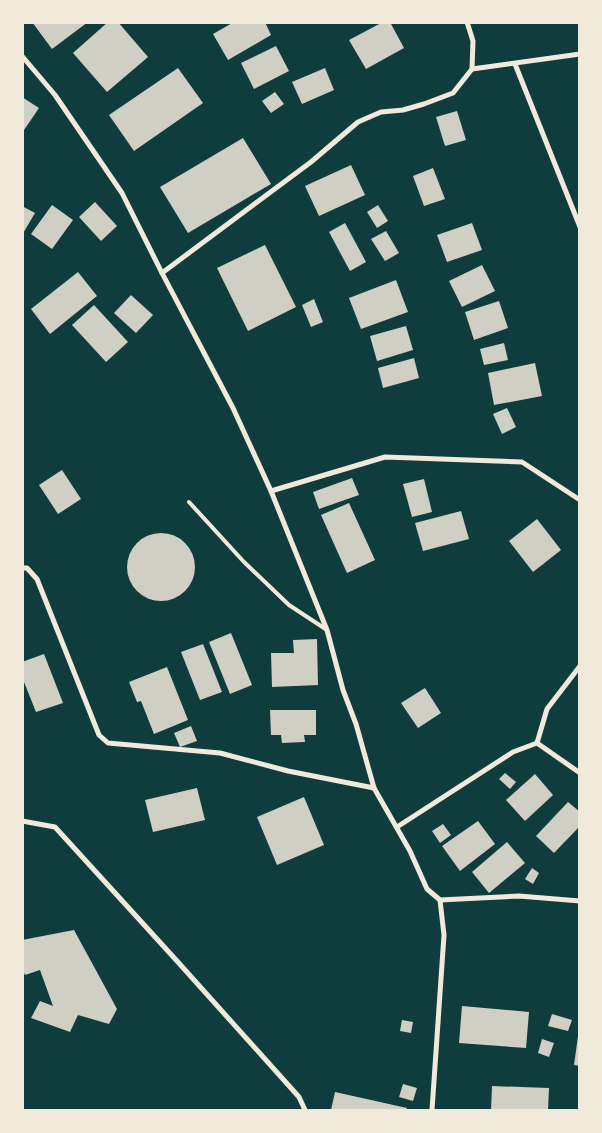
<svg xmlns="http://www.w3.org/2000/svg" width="602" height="1133" viewBox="0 0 602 1133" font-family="'Libre Baskerville',serif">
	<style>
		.building { fill: #cfcfc3 }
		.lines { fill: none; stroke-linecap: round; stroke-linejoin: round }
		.service { stroke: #f1e9da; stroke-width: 4 }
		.minor { stroke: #f1e9da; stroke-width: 5 }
	</style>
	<rect width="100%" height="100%" fill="#0f3d3e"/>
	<!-- building -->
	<g class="building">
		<path d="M32,22H88L52,49Z"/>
		<path d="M108,22H118L148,57L107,92L73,53Z"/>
		<path d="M234,22H265L271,35L228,60L213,34Z"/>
		<path d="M383,22H390L404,48L366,69L349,40Z"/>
		<path d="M276,46L289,71L254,89L241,63Z"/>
		<path d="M178,68L203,103L134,151L109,115Z"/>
		<path d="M325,68L334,90L302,104L292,82Z"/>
		<path d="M275,92L284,104L271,113L262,101Z"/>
		<path d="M22,97L39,108L22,133Z"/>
		<path d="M457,111L466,140L445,146L436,117Z"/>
		<path d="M243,138L271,184L188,233L160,187Z"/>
		<path d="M351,165L365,195L319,216L305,186Z"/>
		<path d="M433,168L445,199L424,206L413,176Z"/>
		<path d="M95,202L117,226L101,241L79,217Z"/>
		<path d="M52,205L73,220L52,249L31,234Z"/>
		<path d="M378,205L388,221L377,228L367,212Z"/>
		<path d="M22,206L35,213L22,235Z"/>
		<path d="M345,223L366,262L350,271L329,232Z"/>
		<path d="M472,223L482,250L447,262L437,235Z"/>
		<path d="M386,231L399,253L385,261L371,239Z"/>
		<path d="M265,245L296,307L248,331L217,268Z"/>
		<path d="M482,265L495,291L462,307L449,281Z"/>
		<path d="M78,272L97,296L50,334L31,309Z"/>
		<path d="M396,280L408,312L361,329L349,298Z"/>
		<path d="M131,295L153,315L136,333L114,313Z"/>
		<path d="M314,299L323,322L311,327L302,305Z"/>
		<path d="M499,301L508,328L474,340L465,312Z"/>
		<path d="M94,305L128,342L106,362L72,325Z"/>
		<path d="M406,326L413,350L377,361L370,336Z"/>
		<path d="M504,343L508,360L484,365L480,349Z"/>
		<path d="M414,358L419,378L383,388L378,368Z"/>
		<path d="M535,363L542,396L494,405L488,373Z"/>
		<path d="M507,408L516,427L502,434L493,414Z"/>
		<path d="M62,470L81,499L58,514L39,485Z"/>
		<path d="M352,478L359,495L319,509L313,492Z"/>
		<path d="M424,479L432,512L412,517L403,484Z"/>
		<path d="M349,503L375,560L347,573L321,515Z"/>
		<path d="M461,511L469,539L423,551L415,523Z"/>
		<path d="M537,519L561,550L533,572L509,541Z"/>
		<circle cx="161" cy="567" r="34"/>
		<path d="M231,633L252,685L230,694L209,642Z"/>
		<path d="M317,639L318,685L272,687L271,653H294L293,640Z"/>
		<path d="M203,644L222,692L200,700L181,652Z"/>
		<path d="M44,654L63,703L36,712L22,677V662Z"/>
		<path d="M167,667L188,720L154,734L141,701L137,702L129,682Z"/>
		<path d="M425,688L441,713L418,728L401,703Z"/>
		<path d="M270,710H316V735H304L305,742L282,743L281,735H271Z"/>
		<path d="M191,726L197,741L180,747L174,733Z"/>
		<path d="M505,773L516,782L510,789L499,779Z"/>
		<path d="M535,774L553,795L525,821L506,800Z"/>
		<path d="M197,788L205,820L153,832L145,800Z"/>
		<path d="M304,797L324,845L277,865L257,817Z"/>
		<path d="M568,802L580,812V826L554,853L536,836Z"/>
		<path d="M478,821L495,844L460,871L442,846Z"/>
		<path d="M443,824L451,835L440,843L432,831Z"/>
		<path d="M507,842L525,863L489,893L472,872Z"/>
		<path d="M532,868L539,873L533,884L525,879Z"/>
		<path d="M74,930L117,1009L109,1024L78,1015L70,1032L31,1018L40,1001L53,1006L40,970L25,975L22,969V940Z"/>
		<path d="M462,1006L529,1012L526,1048L459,1043Z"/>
		<path d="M552,1014L572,1020L568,1031L548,1026Z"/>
		<path d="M402,1020L413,1022L411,1033L400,1031Z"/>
		<path d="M578,1036H580V1066L574,1065Z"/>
		<path d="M542,1039L554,1043L549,1057L538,1053Z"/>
		<path d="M403,1084L417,1088L413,1101L399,1097Z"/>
		<path d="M492,1086L549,1088L548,1110H491Z"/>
		<path d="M335,1092L407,1108L406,1110H331Z"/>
	</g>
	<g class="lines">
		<!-- service -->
		<path class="service" d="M189,502L244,562L289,605L327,630"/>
		<!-- minor -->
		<g class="minor">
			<path d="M22,56L55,95L122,193L162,273L233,408L271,491L327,630L343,690L356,724L374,788L410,851L427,889L440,900L519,896L580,901"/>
			<path d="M515,64L580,227"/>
			<path d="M472,69L580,54"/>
			<path d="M162,273L311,162L358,122L381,112L403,110L424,104L453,93L472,69L473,41L467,22"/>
			<path d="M271,491L385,457L522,462L580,500"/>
			<path d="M22,568H27L37,579L99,735L108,743L220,753L288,771L374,788"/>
			<path d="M537,743L547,709L580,666"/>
			<path d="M537,743L580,773"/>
			<path d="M22,821L55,827L177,961L299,1097L305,1110"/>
			<path d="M397,827L513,752L537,743"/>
			<path d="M432,1110L444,935L440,900"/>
		</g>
	</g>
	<!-- border -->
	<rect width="602" height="1133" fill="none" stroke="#f1e9da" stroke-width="48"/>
</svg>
